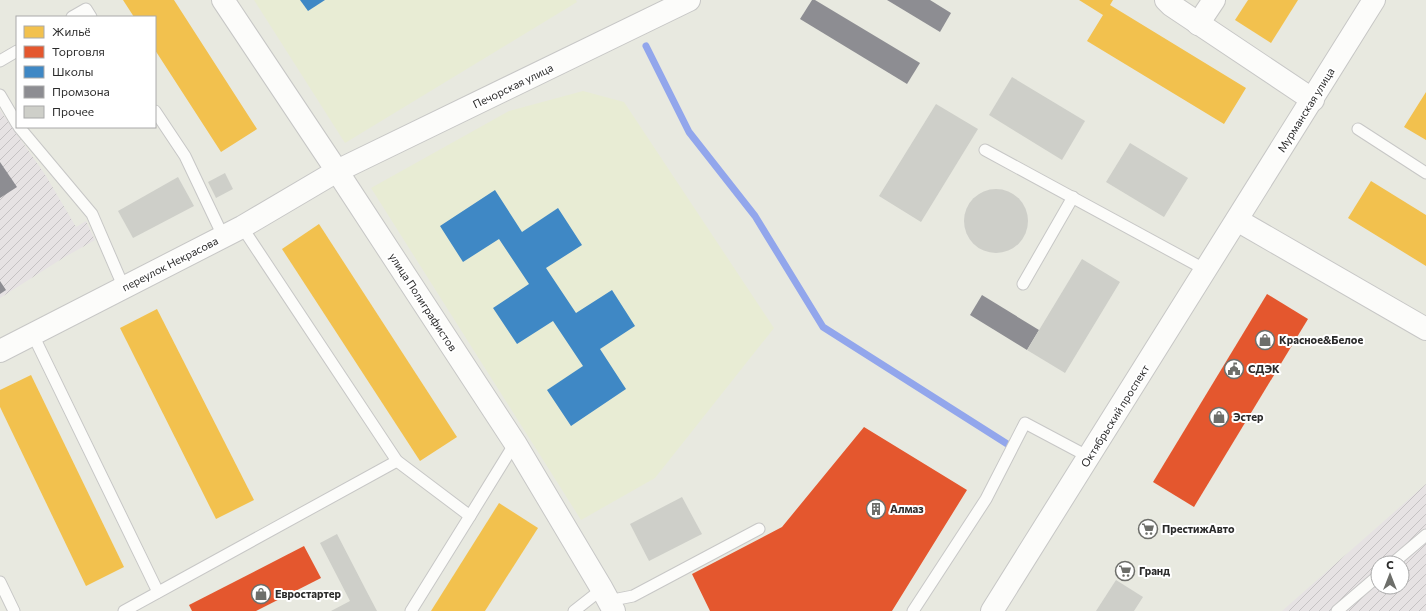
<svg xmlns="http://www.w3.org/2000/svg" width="1426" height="611" viewBox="0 0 1426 611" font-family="Commissioner,sans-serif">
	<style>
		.industrial { fill: url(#industrial-furrows); fill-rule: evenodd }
		.education { fill: #e8ecd4 }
		.homes { fill: #f2c14e }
		.shops { fill: #e4572e }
		.schools { fill: #3f88c5 }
		.industry { fill: #8d8d92 }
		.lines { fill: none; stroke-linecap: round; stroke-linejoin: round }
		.stream { stroke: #92a6ec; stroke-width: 7 }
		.building { fill: #cecfc9 }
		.service-casing { stroke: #c7c7c6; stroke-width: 13 }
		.minor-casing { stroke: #c7c7c6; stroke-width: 24 }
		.tertiary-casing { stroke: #c7c7c6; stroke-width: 24 }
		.service { stroke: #fcfcfa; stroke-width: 11 }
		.minor { stroke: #fcfcfa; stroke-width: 22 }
		.tertiary { stroke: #fcfcfa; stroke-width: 22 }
		.labels { text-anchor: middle; stroke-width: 4; stroke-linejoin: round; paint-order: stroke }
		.street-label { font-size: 11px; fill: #2b2b2b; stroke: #fff }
		.poi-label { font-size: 11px; font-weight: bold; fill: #2b2b2b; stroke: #fff; text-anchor: start }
	</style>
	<defs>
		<pattern id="industrial-furrows" width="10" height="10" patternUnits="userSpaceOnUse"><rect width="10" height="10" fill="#e6e2e3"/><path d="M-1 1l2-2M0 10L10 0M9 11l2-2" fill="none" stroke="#c5c2c3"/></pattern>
	</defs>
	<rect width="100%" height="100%" fill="#e8e9e0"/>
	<!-- industrial -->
	<g class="industrial">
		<path d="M0,110L46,176L76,227L86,221L95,240L63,258L0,298Z"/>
		<path d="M1426,484V611H1282ZM1378,563H1402V587H1378Z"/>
	</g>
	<!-- education -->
	<g class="education">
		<path d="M254,0H576L577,2L345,143Z"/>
		<path d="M583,91L624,102L774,328L655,478L581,520L371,188L509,111Z"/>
	</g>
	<!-- homes -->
	<g class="homes">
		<path d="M123,0H174L257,129L221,152L155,50V17H134Z"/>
		<path d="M1079,0H1113L1110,5L1246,88L1224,124L1087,41L1103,15Z"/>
		<path d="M1248,0H1298L1271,43L1235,20Z"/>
		<path d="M1426,92V140L1404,127Z"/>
		<path d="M1371,181L1426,215V266L1348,218Z"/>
		<path d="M319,224L457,437L420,461L282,249Z"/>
		<path d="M157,309L254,500L216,519L120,328Z"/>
		<path d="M31,375L124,567L86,586L0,407V390Z"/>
		<path d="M499,503L538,528L485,611H431Z"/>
	</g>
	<!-- shops -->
	<g class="shops">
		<path d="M1267,294L1308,319L1194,507L1153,482Z"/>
		<path d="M864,427L967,490L892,611H710L692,574L782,527Z"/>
		<path d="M304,546L321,578L256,611H192L189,605Z"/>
	</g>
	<!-- schools -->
	<g class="schools">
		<path d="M300,0H325L308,11Z"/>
		<path d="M495,190L522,232L558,208L582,245L546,268L576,313L612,290L635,326L600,349L626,389L571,426L547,390L583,366L553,321L517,344L493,308L529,284L499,239L463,262L440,226Z"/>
	</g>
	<!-- industry -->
	<g class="industry">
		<path d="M812,0H815L920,63L907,84L800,19Z"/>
		<path d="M887,0H930L951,13L940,32Z"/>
		<path d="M0,162L17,187L0,198Z"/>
		<path d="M0,281L6,290L0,294Z"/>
		<path d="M982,295L1039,330L1027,350L970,315Z"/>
	</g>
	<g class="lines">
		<!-- stream -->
		<path class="stream" d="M646,46L689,132L755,216L823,327L1012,447"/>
	</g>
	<!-- building -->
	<g class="building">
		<path d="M1012,77L1085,121L1062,160L989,115Z"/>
		<path d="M936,104L978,129L921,222L879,196Z"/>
		<path d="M1130,143L1188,178L1164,217L1106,182Z"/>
		<path d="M225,173L233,189L216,198L208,182Z"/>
		<path d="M178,177L194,206L133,238L118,211Z"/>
		<circle cx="996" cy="221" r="32"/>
		<path d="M1082,259L1120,282L1065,373L1027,350Z"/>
		<path d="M682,497L702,534L649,561L630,524Z"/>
		<path d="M337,534L367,592L377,611H331L350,601L320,543Z"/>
		<path d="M1116,580L1143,597L1134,611H1096Z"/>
	</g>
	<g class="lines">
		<defs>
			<g id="service">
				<path d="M72,17L86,9L91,17"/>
				<path d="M0,61L17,51"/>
				<path d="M0,95L17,124"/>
				<path d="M155,111L185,156L223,236"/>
				<path d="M19,127L92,214L124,288"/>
				<path d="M1358,129L1426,173"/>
				<path d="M985,150L1206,270"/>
				<path d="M242,227L397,461L470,516L515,443"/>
				<path d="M1023,284L1073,197"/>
				<path d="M33,335L158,592"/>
				<path d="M1393,563L1426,535"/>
				<path d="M0,582L14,611"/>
				<path d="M608,601L633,596L759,529"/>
				<path d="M124,611L397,461"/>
				<path d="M411,611L470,516"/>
				<path d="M574,611L602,589"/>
				<path d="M913,611L986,499L1025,423L1089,457"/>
				<path d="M1337,611L1378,576"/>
			</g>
			<g id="minor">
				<path d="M223,0L337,171L515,443L602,589L614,611"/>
				<path d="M1166,0L1171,5L1313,100"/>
				<path d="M1198,24L1214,0"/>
				<path d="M1237,220L1426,329"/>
				<path d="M0,351L242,227L337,171L689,0"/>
			</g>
			<path id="tertiary" d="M992,611L1374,0"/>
		</defs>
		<!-- service casing -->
		<use href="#service" class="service-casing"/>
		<!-- minor casing -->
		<use href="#minor" class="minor-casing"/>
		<!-- tertiary casing -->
		<use href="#tertiary" class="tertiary-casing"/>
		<!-- service -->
		<use href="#service" class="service"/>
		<!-- minor -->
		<use href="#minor" class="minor"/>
		<!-- tertiary -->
		<use href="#tertiary" class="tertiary"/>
	</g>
	<!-- icons -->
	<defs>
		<symbol id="shop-ring" viewBox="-11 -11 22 22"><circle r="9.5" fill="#fff" stroke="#6d6e6a" stroke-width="1.5"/><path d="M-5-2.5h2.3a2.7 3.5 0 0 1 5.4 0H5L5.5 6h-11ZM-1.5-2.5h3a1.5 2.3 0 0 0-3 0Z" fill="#6d6e6a"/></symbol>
		<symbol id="civic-ring" viewBox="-11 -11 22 22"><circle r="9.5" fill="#fff" stroke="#6d6e6a" stroke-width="1.5"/><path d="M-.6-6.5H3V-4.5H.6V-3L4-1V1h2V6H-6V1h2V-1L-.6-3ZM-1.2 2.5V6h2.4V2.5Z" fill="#6d6e6a"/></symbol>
		<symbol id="building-ring" viewBox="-11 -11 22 22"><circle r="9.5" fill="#fff" stroke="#6d6e6a" stroke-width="1.5"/><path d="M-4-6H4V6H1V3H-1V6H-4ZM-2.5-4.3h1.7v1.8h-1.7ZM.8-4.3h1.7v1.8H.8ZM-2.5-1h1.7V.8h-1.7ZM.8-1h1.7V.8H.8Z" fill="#6d6e6a"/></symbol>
		<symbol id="supermarket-ring" viewBox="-11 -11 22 22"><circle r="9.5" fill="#fff" stroke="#6d6e6a" stroke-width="1.5"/><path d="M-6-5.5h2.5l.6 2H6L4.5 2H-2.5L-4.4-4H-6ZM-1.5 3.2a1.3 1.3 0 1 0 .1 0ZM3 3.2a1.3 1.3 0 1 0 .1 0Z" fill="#6d6e6a"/></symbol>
	</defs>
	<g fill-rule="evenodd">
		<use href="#shop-ring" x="1254" y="329" width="22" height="22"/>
		<use href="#civic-ring" x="1223" y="358" width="22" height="22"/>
		<use href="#shop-ring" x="1208" y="406" width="22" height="22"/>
		<use href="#building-ring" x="865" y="498" width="22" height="22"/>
		<use href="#supermarket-ring" x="1137" y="518" width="22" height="22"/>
		<use href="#supermarket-ring" x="1114" y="560" width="22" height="22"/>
		<use href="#shop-ring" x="250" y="583" width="22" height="22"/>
	</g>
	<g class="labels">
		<!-- street labels -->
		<g class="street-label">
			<text transform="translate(513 86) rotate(-26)" y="4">Печорская улица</text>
			<text transform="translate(1306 110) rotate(-58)" y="4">Мурманская улица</text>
			<text transform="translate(170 264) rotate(-27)" y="4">переулок Некрасова</text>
			<text transform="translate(423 302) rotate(57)" y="4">улица Полиграфистов</text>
			<text transform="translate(1115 416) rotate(-58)" y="4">Октябрьский проспект</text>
		</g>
		<!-- poi labels -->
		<g class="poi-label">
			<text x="1279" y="344">Красное&amp;Белое</text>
			<text x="1248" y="373">СДЭК</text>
			<text x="1233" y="421">Эстер</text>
			<text x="890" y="513">Алмаз</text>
			<text x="1162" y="533">ПрестижАвто</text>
			<text x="1139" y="575">Гранд</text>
			<text x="275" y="598">Евростартер</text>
		</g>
	</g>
	<!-- legend -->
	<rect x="16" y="16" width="140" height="112" fill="#ffffff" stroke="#aaaaaa"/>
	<rect x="24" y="26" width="20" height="12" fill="#f2c14e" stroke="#aaaaaa"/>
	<text x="52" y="36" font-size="12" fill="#2b2b2b">Жильё</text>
	<rect x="24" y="46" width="20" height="12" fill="#e4572e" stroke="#aaaaaa"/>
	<text x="52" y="56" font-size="12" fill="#2b2b2b">Торговля</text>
	<rect x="24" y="66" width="20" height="12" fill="#3f88c5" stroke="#aaaaaa"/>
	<text x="52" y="76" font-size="12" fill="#2b2b2b">Школы</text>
	<rect x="24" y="86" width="20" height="12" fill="#8d8d92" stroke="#aaaaaa"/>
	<text x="52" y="96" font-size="12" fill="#2b2b2b">Промзона</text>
	<rect x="24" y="106" width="20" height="12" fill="#cecfc9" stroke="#aaaaaa"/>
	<text x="52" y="116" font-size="12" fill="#2b2b2b">Прочее</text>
	<!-- north arrow -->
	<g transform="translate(1390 575)"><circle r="19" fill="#ffffff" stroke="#aaaaaa"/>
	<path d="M0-3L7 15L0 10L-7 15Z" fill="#6d6e6a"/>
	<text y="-6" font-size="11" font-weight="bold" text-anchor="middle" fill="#2b2b2b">С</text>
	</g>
</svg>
